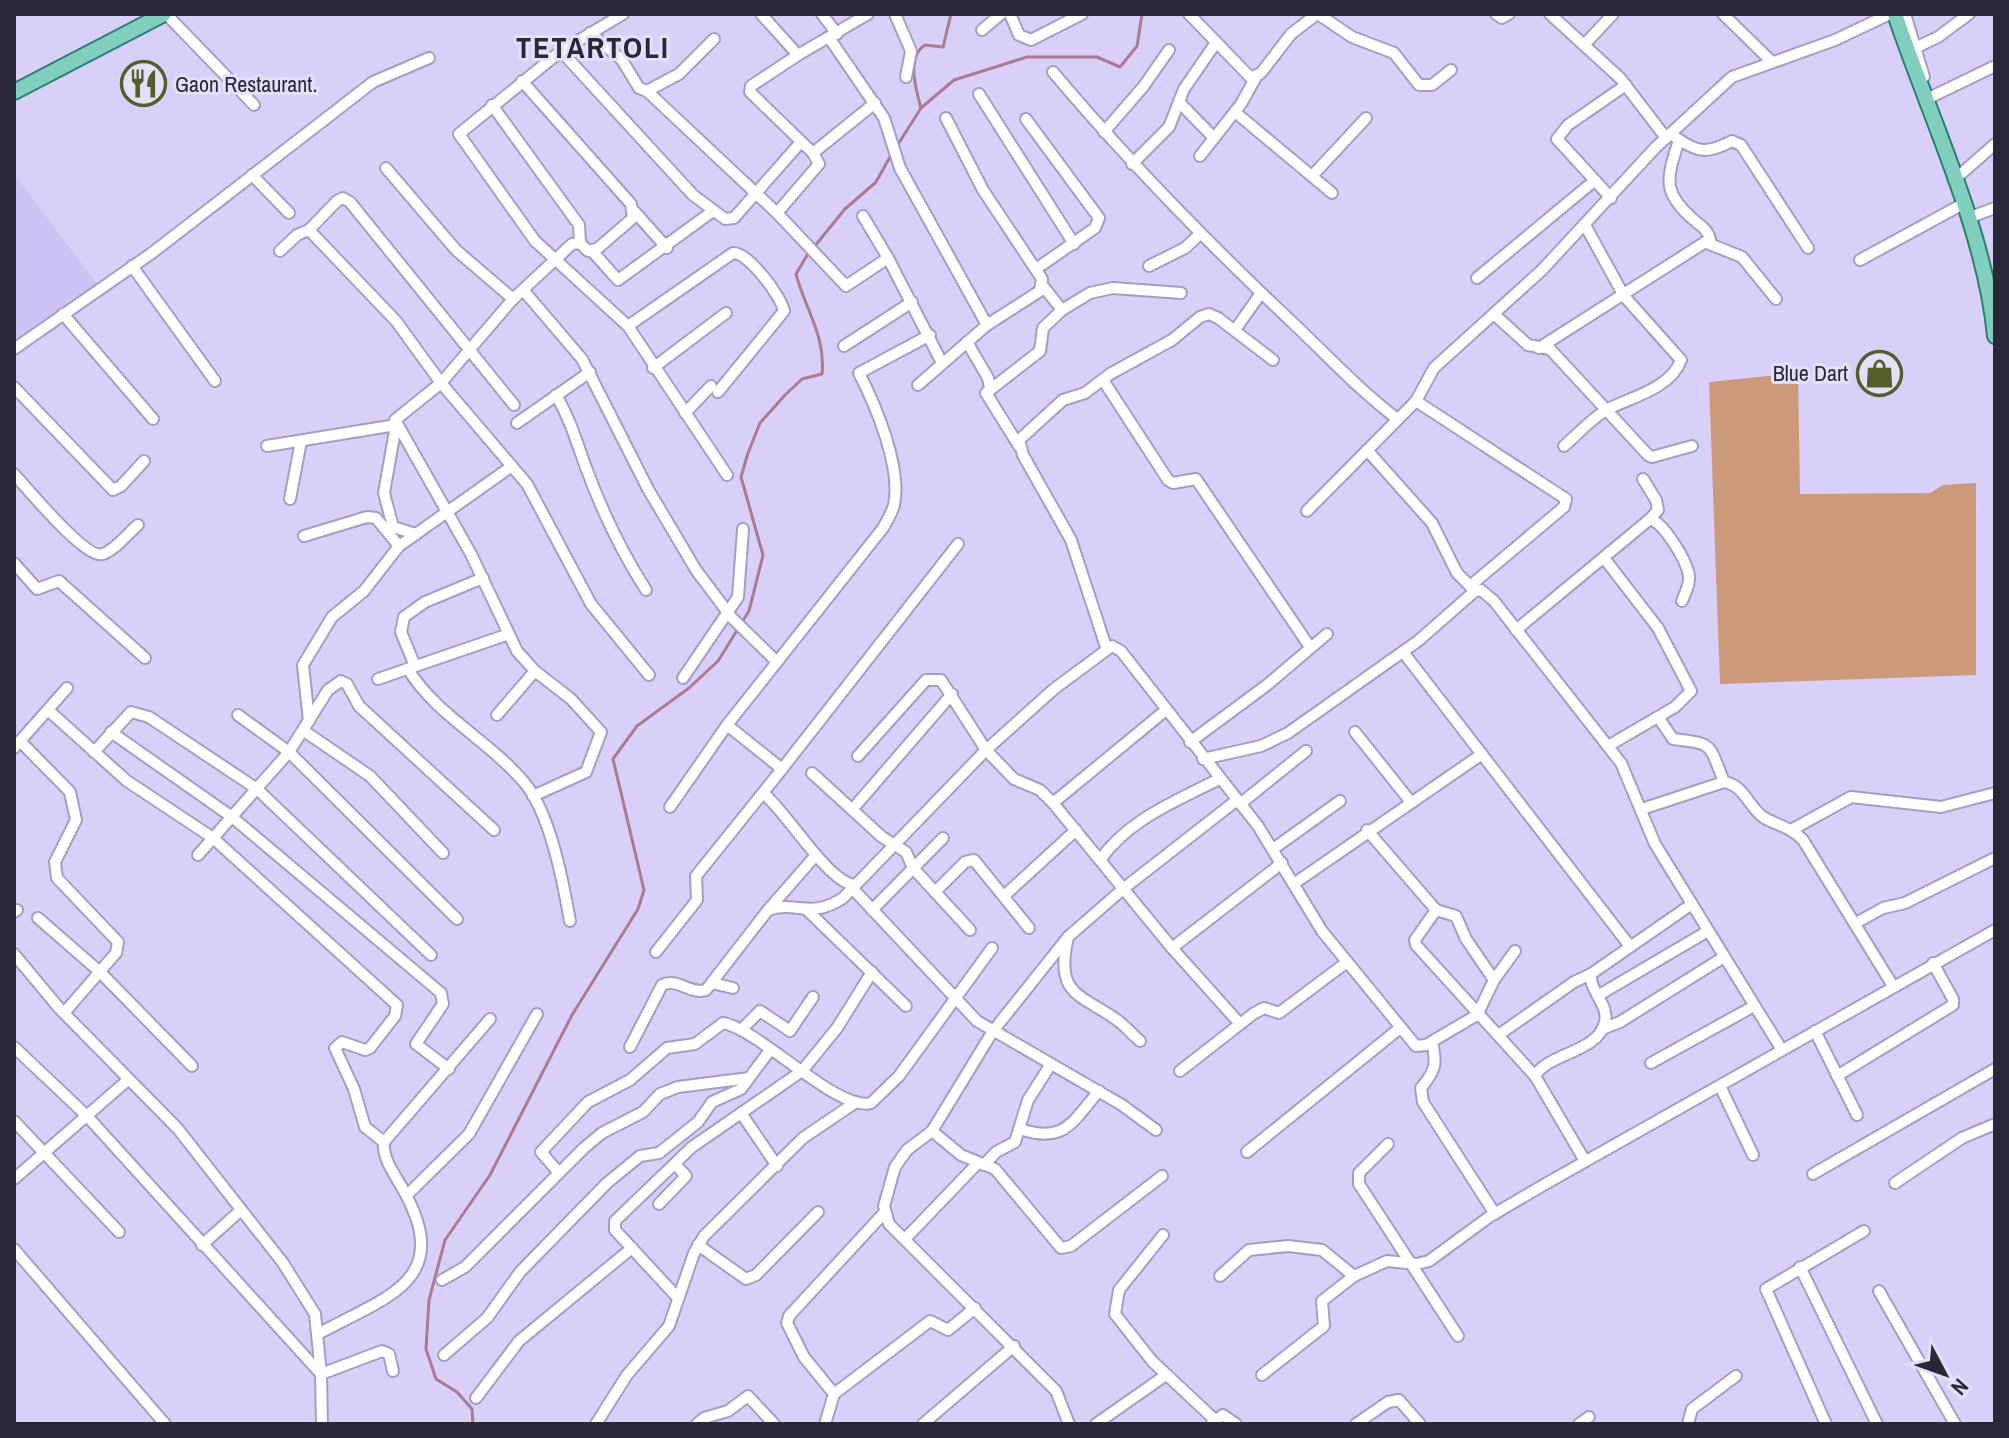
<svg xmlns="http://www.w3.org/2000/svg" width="2009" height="1438" viewBox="0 0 2009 1438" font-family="'Archivo Narrow',sans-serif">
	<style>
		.built { fill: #cdc3f4 }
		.green { fill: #cc9a7a }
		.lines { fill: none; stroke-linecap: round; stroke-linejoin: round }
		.stream { stroke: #ac7a91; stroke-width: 3 }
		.minor-casing { stroke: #a69dc5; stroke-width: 14 }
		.major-casing { stroke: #2b7f73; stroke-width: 18 }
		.minor { stroke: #fff; stroke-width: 10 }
		.major { stroke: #80cfbe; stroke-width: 14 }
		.labels { text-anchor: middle; stroke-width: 6; stroke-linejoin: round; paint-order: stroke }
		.poi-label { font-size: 22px; fill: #2a2737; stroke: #e5e0fa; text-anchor: start }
		.district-label { font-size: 30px; font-weight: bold; letter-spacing: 2px; fill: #2a2737; stroke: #e5e0fa }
	</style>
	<rect width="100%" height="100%" fill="#d9d0fa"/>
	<!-- built -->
	<path class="built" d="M14,174L98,285L14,339Z"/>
	<!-- green -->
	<path class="green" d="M1798,373L1800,494L1930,493L1943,485L1976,483V675L1720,684L1709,382Z"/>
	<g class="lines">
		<!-- stream -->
		<g class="stream">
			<path d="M921,108C916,90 906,57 925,45L943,47L951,14"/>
			<path d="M897,146L921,108L954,80L1027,57H1097L1120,67L1137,46L1142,14"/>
			<path d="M814,247L845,209L876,182L891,155"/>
			<path d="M473,1424L472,1409L457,1392L436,1379L426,1349L429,1300L445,1240L490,1175L572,1015L638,909L644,890L613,759L637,726L689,688L718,661L749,611L763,555L741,477L748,453L760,423L785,395L802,379L822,374C826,336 805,309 796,274L809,252"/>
		</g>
		<defs>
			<g id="minor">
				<path d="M166,14L254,105"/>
				<path d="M623,14L561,51L459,134L535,241L628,326L727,475"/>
				<path d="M761,14L798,55L868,14"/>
				<path d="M822,14L837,34"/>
				<path d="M895,14L911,51L906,77"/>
				<path d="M1010,14L1019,35L1031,40L1082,14"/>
				<path d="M1189,14L1251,78L1261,73L1291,34L1317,14"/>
				<path d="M1318,14L1352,37L1394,53L1419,85H1432L1451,70"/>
				<path d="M1496,14L1502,18L1509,14"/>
				<path d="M1550,14L1620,78L1666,138"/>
				<path d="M1723,14L1771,61"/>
				<path d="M1905,14L1924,77"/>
				<path d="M982,30L1001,14"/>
				<path d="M590,33L622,60L639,88L647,91L679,74L714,39"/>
				<path d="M830,39L884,118L900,168L987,325L918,385"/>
				<path d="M1584,45L1613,14"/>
				<path d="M1915,48L1938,37L1969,14"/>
				<path d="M561,51L693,195L725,219L734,218L801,142"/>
				<path d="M1053,72C1128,161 1208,243 1293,323C1328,356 1358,389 1396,418"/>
				<path d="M647,91L777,213L819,164L813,153L750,92L751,86L798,55"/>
				<path d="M979,94L1074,244"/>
				<path d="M1931,97L1995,66"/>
				<path d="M1179,102L1214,138"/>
				<path d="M492,105L579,225L580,243"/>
				<path d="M1235,112L1332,193"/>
				<path d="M946,118L983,190L1042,279L1040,291L987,325"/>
				<path d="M1026,119L1099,218L1095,228L1036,269"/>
				<path d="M1104,132L1143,87L1169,50"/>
				<path d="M1675,137C1698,153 1707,154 1732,141L1741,145L1808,248"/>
				<path d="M813,153L875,103"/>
				<path d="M1200,156L1241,104L1256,77"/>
				<path d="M1132,164L1169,127L1184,89L1215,44"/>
				<path d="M386,168L456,250L513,299L572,244L580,243L588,251L597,249L633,218L631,204L522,81"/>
				<path d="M252,175L289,213"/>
				<path d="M1312,176L1366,118"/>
				<path d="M1954,180L1995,144"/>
				<path d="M1611,198L1557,139L1568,125L1626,85"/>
				<path d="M634,211L667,248"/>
				<path d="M777,213L846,286L888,258L863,216"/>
				<path d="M1968,218L1995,208"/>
				<path d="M309,230L337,201L343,198L350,202L514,405"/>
				<path d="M1707,243L1742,257L1776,299"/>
				<path d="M280,251L297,235L309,230L396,321L441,383L527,484L591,604L649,675"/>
				<path d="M592,251L618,280L713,211"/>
				<path d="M888,258L942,363"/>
				<path d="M1860,260L1963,204"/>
				<path d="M132,266L215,381"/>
				<path d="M1149,266L1185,248L1200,234"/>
				<path d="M1477,278L1594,181"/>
				<path d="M1043,286L1062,310L1090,293L1113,288L1181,293"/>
				<path d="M524,291L582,359L648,489L696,570L732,618L777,662L883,528C887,521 892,513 894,505C902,468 876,406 859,373L930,335"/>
				<path d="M513,299L441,383L395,420L471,554L517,651L535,671L571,699L601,732L586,772L533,796"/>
				<path d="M63,314L153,419"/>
				<path d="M1495,315L1528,345L1550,349L1648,455L1652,457L1692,446"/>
				<path d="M628,326L733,253C748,252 781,296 784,311L718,392"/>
				<path d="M1235,330L1261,293"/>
				<path d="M967,342L988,378L990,388"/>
				<path d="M844,346L912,302"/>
				<path d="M1539,348L1710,239C1708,230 1701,226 1694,220C1661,192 1667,178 1679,140"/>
				<path d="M14,349L152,253L373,82L429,58"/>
				<path d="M653,368L726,313"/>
				<path d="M1103,380L1168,480L1173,483L1196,479L1310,647"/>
				<path d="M14,387L113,490L121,486L144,461"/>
				<path d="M556,395C570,419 576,440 585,465C601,509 621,551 646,590"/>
				<path d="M1416,401L1566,499L1564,507L1470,586"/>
				<path d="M685,413L711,386"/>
				<path d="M517,423L590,372"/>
				<path d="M267,446L396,425L384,493L393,527L416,534"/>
				<path d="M1019,446L986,393L1040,351L1043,328L1062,310"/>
				<path d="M1564,446C1578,434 1592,418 1608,409C1632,397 1671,388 1681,360L1624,296L1585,225"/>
				<path d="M1367,450L1432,523L1457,573L1474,590"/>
				<path d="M14,474C27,488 86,560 103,554C115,550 128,533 138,525"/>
				<path d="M1643,479L1656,500L1658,510L1650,519"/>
				<path d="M290,499L301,441"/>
				<path d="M1307,511L1416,401L1434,368L1542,270L1656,147L1732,77L1835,40L1890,14"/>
				<path d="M304,536L367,517L376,518L399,546"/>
				<path d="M1604,558L1658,628L1691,691L1675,707L1608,746"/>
				<path d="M14,563L37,589L59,581L145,658"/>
				<path d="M1516,630L1650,519C1664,523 1687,561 1689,576C1690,585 1685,593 1682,601"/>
				<path d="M1106,647L1071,540L1023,455L1019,440L1063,400L1085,393L1110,374L1172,340L1200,317L1209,314L1218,318L1273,360"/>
				<path d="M1403,652L1629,945"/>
				<path d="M415,666L401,632L404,617L425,602L483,578"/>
				<path d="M408,669C436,715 488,740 523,781C550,811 563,882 570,921"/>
				<path d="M683,678L738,597L743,529"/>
				<path d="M378,679L509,634"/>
				<path d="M48,710L127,781L213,838L397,1005L395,1016L370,1048L365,1050L342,1042L335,1048L354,1089L365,1127L384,1142"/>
				<path d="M238,715L289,752L457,919"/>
				<path d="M497,715L535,671"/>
				<path d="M1658,717L1673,739C1714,744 1708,742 1724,782"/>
				<path d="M309,721L303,665L332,617L364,591L399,546L512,466"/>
				<path d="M727,725L782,769L958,544"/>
				<path d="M304,731L370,776L443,853"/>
				<path d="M111,732L232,817L441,993L443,1004L416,1044L449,1069"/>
				<path d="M1355,732L1410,801"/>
				<path d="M20,741L70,792L76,820L55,862L57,878L118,942L116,953L64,1013"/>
				<path d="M1190,742L1267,685L1327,634"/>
				<path d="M14,748L67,688"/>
				<path d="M94,752L131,712L149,717L257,789L431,955"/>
				<path d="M858,756L926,680H941L986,750L1014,779L1040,790L1053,803L1172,948L1240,1024"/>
				<path d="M1203,759L1261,746L1288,733L1418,641L1475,591L1481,590L1494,601L1621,763L1655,844L1782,1050"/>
				<path d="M812,773L882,837L906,852L913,868L970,930"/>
				<path d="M763,793C787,812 828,883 855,885L853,889L977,1021L1122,1105L1156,1130"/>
				<path d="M1053,803L1166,710"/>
				<path d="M857,804L952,694"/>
				<path d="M1240,804L1306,751"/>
				<path d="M670,807L727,725L777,662"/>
				<path d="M1642,809L1724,782C1744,785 1748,806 1763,817C1777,826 1790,826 1803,840L1893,986"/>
				<path d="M1793,829L1851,797L1941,807L1995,793"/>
				<path d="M1367,830L1436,910L1415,940L1416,945L1535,1076"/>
				<path d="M1273,849L1340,801"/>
				<path d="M198,855L289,752L328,690L341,681L347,684L359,706L494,830"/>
				<path d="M1100,860C1129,819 1175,802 1219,779"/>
				<path d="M1295,883L1482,754"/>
				<path d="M935,892L965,862L974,860L1029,928"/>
				<path d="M1004,896L1076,830"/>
				<path d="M768,910L816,855"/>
				<path d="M872,910L943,838"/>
				<path d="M1436,910L1456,916L1466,939L1494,980"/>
				<path d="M808,911L906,1006"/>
				<path d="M14,912L17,910"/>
				<path d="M38,918L100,972L192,1066"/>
				<path d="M1856,923L1883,908L1905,903L1995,858"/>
				<path d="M1068,937L993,1031L932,1131L907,1150L895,1167L884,1206L889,1224L1056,1391L1069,1424"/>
				<path d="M1172,948L1282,863"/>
				<path d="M656,952L697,900L696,876L782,769"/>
				<path d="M14,954L59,1008L178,1129L283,1263L315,1314L321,1374L322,1424"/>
				<path d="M712,983L733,988"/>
				<path d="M1599,995L1708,931"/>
				<path d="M1602,1029L1620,1022L1724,957"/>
				<path d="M741,1030L760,1011L790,1031L813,997"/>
				<path d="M1815,1031L1857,1115"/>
				<path d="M1500,1034L1574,982L1591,974"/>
				<path d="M1140,1041C1132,1034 1125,1026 1117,1020C1081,994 1054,996 1068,937L1123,889L1237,800"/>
				<path d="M1432,1042C1437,1064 1436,1070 1421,1088L1423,1102L1495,1214"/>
				<path d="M14,1047L87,1116L321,1374L382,1351L389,1354L393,1371"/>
				<path d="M630,1047L662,985C677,977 690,995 706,990L768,910C796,900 810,920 843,898L986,750L1054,689L1112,646L1121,651L1258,826L1322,931L1416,1046L1426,1045L1477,1015L1494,980L1515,951"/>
				<path d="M1651,1063L1754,1006"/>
				<path d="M1180,1071L1253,1014L1264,1008L1279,1013L1347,962"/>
				<path d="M1837,1076L1953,1005V999L1933,963"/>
				<path d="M1720,1086L1753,1155"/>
				<path d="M741,1113L777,1166"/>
				<path d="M14,1121L119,1232"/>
				<path d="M1020,1129C1065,1144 1072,1122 1099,1091"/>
				<path d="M932,1131L961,1155L995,1169L1061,1248L1071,1246L1162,1176"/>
				<path d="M1388,1144L1359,1173V1184L1458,1336"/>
				<path d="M1247,1152L1400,1028"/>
				<path d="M1585,1161L1535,1076C1549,1052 1598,1053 1605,1022C1609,1004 1589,991 1591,974L1692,904"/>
				<path d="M984,1165L996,1152L1015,1142L1028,1100L1051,1064"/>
				<path d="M559,1173L541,1152L588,1102L630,1080L667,1048L695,1044L723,1023C759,1029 839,1113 871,1103L899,1076L992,948"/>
				<path d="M1813,1174L1995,1069"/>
				<path d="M14,1179L129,1079"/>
				<path d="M1895,1183L1962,1138L1995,1124"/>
				<path d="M407,1195L469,1134L537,1014"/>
				<path d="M659,1204L686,1176L675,1164"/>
				<path d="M1163,1235L1119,1290L1115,1314L1152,1361L1215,1420"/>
				<path d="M905,1239L977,1164"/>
				<path d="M202,1245L241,1210"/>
				<path d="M698,1245L746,1279L756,1275L818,1212"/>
				<path d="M14,1249L165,1424"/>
				<path d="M1800,1267L1877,1424"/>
				<path d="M1220,1276L1249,1250L1288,1246L1322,1250L1354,1276L1387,1261L1417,1264L1429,1261L1489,1217L1547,1183L1995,930"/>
				<path d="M442,1280L465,1267L584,1148L602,1133L643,1112L660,1094L678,1087L749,1078"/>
				<path d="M1879,1291L1955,1424"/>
				<path d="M678,1298L615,1230V1221L692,1147L802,1071L837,1028L872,972"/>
				<path d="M318,1334C385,1297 453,1282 405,1193C397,1177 382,1160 384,1142L490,1019"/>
				<path d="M444,1355L487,1318L520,1272L607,1183L640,1156L659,1153L698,1122L712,1102L741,1089L770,1050"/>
				<path d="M1262,1375L1324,1326L1322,1301L1354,1276"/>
				<path d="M834,1394L804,1357L787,1323L789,1316L885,1212"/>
				<path d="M476,1398L519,1341L632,1248"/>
				<path d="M1212,1423L1223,1415L1236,1424"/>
				<path d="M596,1424L627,1375L669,1326L694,1253L704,1236L803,1138L856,1102"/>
				<path d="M697,1424L704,1418L728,1411L748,1396L774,1424"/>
				<path d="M825,1424L834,1394L930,1321L948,1330L975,1308"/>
				<path d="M923,1424L1014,1346"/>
				<path d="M1096,1424L1166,1375"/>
				<path d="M1356,1424L1388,1402L1399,1400L1420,1424"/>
				<path d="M1579,1424L1589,1417"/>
				<path d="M1688,1424L1692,1409L1736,1376"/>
				<path d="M1826,1424L1766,1289L1864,1231"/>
			</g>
			<g id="major">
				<path d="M1895,14C1929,116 1985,230 1995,336"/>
				<path d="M14,92L164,14"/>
			</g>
		</defs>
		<!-- minor casing -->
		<use href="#minor" class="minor-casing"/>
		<!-- major casing -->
		<use href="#major" class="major-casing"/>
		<!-- minor -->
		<use href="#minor" class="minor"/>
		<!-- major -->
		<use href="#major" class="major"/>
	</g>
	<!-- icons -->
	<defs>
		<symbol id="restaurant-ring" viewBox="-11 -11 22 22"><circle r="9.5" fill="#e5e0fa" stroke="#565c2a" stroke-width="1.5"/><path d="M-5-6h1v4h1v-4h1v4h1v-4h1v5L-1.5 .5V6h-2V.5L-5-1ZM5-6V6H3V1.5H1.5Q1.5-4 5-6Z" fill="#565c2a"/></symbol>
		<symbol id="shop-ring" viewBox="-11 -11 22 22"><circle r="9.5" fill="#e5e0fa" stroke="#565c2a" stroke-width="1.5"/><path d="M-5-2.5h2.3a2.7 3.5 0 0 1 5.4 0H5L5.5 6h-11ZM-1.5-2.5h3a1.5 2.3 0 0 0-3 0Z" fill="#565c2a"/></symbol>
	</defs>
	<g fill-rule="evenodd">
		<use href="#restaurant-ring" x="118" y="58" width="51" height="51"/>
		<use href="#shop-ring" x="1854" y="348" width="51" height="51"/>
	</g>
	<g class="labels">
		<!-- poi labels -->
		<g class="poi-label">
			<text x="175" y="92">Gaon Restaurant.</text>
			<text x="1848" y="381" text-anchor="end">Blue Dart</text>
		</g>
		<!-- district labels -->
		<g class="district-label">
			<text x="593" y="58">TETARTOLI</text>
		</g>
	</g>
	<!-- border -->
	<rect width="2009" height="1438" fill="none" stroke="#2a2737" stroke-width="32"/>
	<!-- north arrow -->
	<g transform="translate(1945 1374) rotate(131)" stroke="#e5e0fa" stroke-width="6" paint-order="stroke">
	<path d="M0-6L14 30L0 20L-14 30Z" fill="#2a2737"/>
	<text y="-12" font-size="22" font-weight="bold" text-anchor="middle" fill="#2a2737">N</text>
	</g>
</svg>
